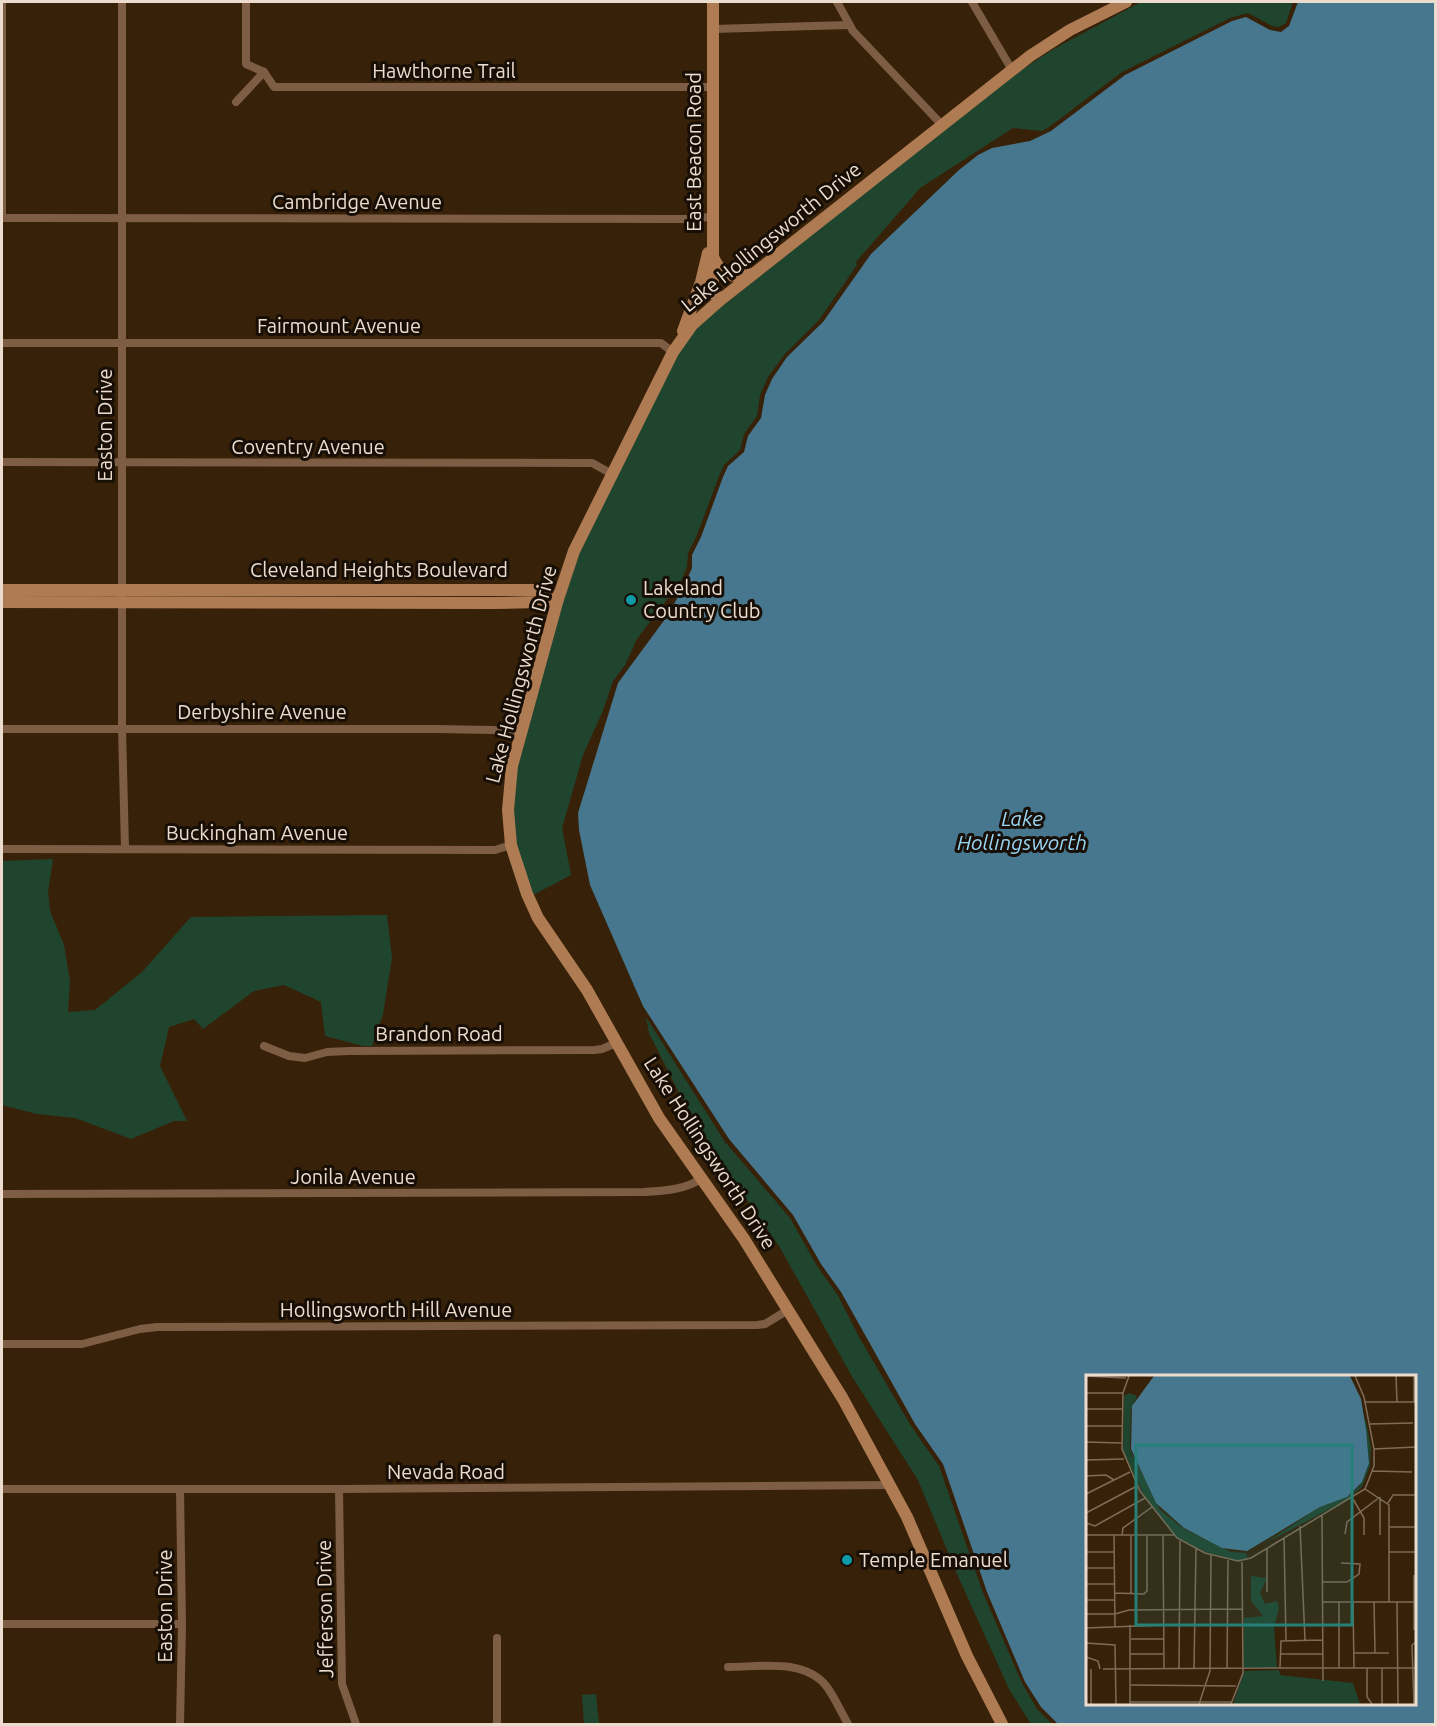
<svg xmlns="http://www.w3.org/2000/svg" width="1437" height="1726" viewBox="0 0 1437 1726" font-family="Ubuntu,sans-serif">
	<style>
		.green { fill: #20452e }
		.water { fill: #46778f; fill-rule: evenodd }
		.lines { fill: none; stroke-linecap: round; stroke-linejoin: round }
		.street { stroke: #7e5d45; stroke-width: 8 }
		.secondary { stroke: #af7b53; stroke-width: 12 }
		.culture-dot { fill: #0f9aa8; stroke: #170e05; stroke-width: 2 }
		.labels { text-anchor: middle; stroke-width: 6; stroke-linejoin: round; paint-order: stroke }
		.street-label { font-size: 20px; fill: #ebdcce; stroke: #170e05 }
		.poi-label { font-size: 20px; fill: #ebdcce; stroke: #170e05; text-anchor: start }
		.water-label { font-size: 21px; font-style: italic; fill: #99d6f6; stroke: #170e05 }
		.inset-road { fill: none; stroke: #7f6c58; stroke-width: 1.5 }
		.view { fill: #258078; fill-opacity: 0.15; stroke: #258078; stroke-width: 3 }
		.inset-edge { fill: none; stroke: #ebdcce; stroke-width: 3 }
	</style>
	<rect width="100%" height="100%" fill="#372209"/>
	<!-- green -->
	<g class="green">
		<path d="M1141,2H1293L1286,23L1279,27L1272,26L1248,13L1230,18L1122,72L1049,127L1042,131L1013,128L920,188L856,262L857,265L819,320L784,355L768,377L760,395L757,416L744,434L740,450L724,465L719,476L697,535L688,553L687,567L681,581L637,639L625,665L613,681L602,713L583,755L562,828L571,875L533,895L516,844L513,810L517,767L562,603L579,553L677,355L695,328L1006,80L1052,50Z"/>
		<path d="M53,859L48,892L50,911L64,945L70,981L68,1012L95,1010L142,972L191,917L387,915L392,958L383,1014L372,1046H363L325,1036L321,1002L284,985L254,991L203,1029L194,1019L169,1027L160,1066L187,1121H174L131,1139L75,1118L37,1114L2,1105V861Z"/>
		<path d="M646,1017L725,1142L790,1218L817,1266L837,1294L859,1337L911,1426L939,1466L983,1593L1022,1683L1037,1709L1052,1724H1031L1009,1689L957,1574L918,1480L853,1378L779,1246L723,1165L679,1093L649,1033Z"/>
		<path d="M596,1694L599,1724H584L582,1695Z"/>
	</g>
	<!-- water -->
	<path class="water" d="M1298,2H1435V1724H1058L1041,1707L1025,1682L987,1592L943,1464L915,1424L841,1292L821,1264L793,1215L729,1139L643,1006L590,885L579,830L578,813L618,683L668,615L684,586L692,568V555L701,537L723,477L728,466L744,452L748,436L761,418L765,395L772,379L787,357L823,322L871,254L959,170L978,155L992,148L1030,141L1051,131L1125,75L1232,21L1246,17L1270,30L1281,32L1289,26ZM1088,1376H1414V1704H1088Z"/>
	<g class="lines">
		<!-- street -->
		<g class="street">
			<path d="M122,2V728L125,848"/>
			<path d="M246,2V64L264,72L274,87H714"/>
			<path d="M837,2L853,31L943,126"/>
			<path d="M972,2L1012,70"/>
			<path d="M714,29L849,25"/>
			<path d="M236,102L264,72"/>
			<path d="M2,218L696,219L713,216"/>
			<path d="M2,218V2"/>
			<path d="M2,343H661L673,352"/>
			<path d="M2,462L592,463L612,474"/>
			<path d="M2,729H435L493,730L521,734"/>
			<path d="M2,849L495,850L511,845"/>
			<path d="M264,1046L289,1056L305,1058L327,1052L349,1051L594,1050L602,1049L616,1043"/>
			<path d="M2,1194L643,1192C663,1191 686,1190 702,1178"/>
			<path d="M2,1344H82L140,1329L157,1327L757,1325L765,1324L788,1310"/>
			<path d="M2,1489H339L890,1485"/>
			<path d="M339,1489L342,1684L356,1724"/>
			<path d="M2,1624H182"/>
			<path d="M497,1638V1724"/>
			<path d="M728,1667C760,1667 805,1658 827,1687C835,1698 841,1712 848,1724"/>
			<path d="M180,1724L182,1624L180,1489"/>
		</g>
		<!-- secondary -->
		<g class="secondary">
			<path d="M713,2V290L719,301"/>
			<path d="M713,257C722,276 732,279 752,274"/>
			<path d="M683,331L701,282L708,253"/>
			<path d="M2,590H542L558,599"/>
			<path d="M2,602L493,603L539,602L558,599"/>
			<path d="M1002,1724L967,1656L907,1517L843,1399L744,1239L659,1118L587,990L538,918L527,894L511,845L508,810L512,766L558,599L574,551L673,352L692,325L719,301L1030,56L1070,30L1126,2"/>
		</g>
	</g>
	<!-- markers -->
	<g class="culture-dot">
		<circle cx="631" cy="600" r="6"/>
		<circle cx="847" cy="1560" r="6"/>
	</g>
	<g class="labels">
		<!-- street labels -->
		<g class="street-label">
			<text x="444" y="78">Hawthorne Trail</text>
			<text transform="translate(694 152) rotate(-90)" y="7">East Beacon Road</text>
			<text x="357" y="209">Cambridge Avenue</text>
			<text transform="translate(771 237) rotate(-39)" y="7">Lake Hollingsworth Drive</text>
			<text x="339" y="333">Fairmount Avenue</text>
			<text transform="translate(105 425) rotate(-90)" y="7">Easton Drive</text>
			<text x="308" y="454">Coventry Avenue</text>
			<text x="379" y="577">Cleveland Heights Boulevard</text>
			<text transform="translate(521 674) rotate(-75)" y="7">Lake Hollingsworth Drive</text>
			<text x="262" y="719">Derbyshire Avenue</text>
			<text x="257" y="840">Buckingham Avenue</text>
			<text x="439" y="1041">Brandon Road</text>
			<text transform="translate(710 1153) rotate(57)" y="7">Lake Hollingsworth Drive</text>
			<text x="353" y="1184">Jonila Avenue</text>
			<text x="396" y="1317">Hollingsworth Hill Avenue</text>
			<text x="446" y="1479">Nevada Road</text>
			<text transform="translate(165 1606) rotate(-90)" y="7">Easton Drive</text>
			<text transform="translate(325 1609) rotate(-91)" y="7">Jefferson Drive</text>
		</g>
		<!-- poi labels -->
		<g class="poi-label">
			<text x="643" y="595">Lakeland<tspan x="643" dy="23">Country Club</tspan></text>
			<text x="859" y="1567">Temple Emanuel</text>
		</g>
		<!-- water labels -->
		<g class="water-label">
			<text x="1022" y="826">Lake<tspan x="1022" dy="24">Hollingsworth</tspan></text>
		</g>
	</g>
	<!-- overview -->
	<g transform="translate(1086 1375)">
		<rect width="330" height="330" fill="#372209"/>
		<path d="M43,18L51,21L45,35L44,74L74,135L98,154L145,177L160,178L162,183L154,186L120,177L91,163L57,118L37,76L38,21ZM278,40L281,51L285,73L284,91L276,112L262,124L178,169L234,132L261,122L274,110L283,84ZM165,201L181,203L174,218L179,229L191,226L193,233L188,252L191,293H157L158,243L177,241L165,226ZM193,295L194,300L267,308L274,329H147L158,296Z" fill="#20452e"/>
		<path d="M68,1H264L275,24L280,54L283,88L276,107L261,122L234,132L161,176L136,173L98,153L70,128L45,74L46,31Z" fill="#46778f"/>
		<path class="inset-road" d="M0,1L40,3M43,1L37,18L36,74L54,116L91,163L119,178L152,186L165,183L279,114L288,91V74L278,22L269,1M310,1L311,27M328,1V27M0,18H37M279,27H330M0,34H36M284,49L327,48M0,51H36M0,67L35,68M288,74L330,72M0,85L38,84M286,96L326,97M0,101L20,100L28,105M279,114L303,130V227M0,119L44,97M294,122V160M267,124L278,143V160M302,128L307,120H330M0,138L51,111M236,139L237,306M0,148L9,151L59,123M214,151L219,265M303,152H329M259,159L261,147L294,122M0,160H88M28,160L29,253M36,160L37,153L66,132M45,161V218M77,161L78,293M198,162L200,265M181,173V217M0,177H28M303,177H329M0,193H28M328,200V255M237,207H261L273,199L274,189L255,188M0,209H28M29,218L58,219L61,216V161M0,225H28M237,227H330M267,227L268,293M288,227L289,278M311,227L312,329M0,239H29L43,235L156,234M44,250V329M0,253L78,250M45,264H78M0,268L29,270L30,329M268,278H303M44,279H78M194,279H237M0,282L12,286L14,294M93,293L94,166M108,293L110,173M177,293H330M194,293L195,266L237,265M253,293V227M281,293V322L286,329M296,293V329M5,294V329M17,294L179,293M141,294L142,185M45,310L150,311M44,327H145M113,329L124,296L125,180M145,329L157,298L156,187M328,329L326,270L330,267"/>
		<path class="view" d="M50,70H266V250H50Z"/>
		<rect width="330" height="330" class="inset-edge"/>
	</g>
	<!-- border -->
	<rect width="1437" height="1726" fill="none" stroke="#ebdcce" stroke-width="6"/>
</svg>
